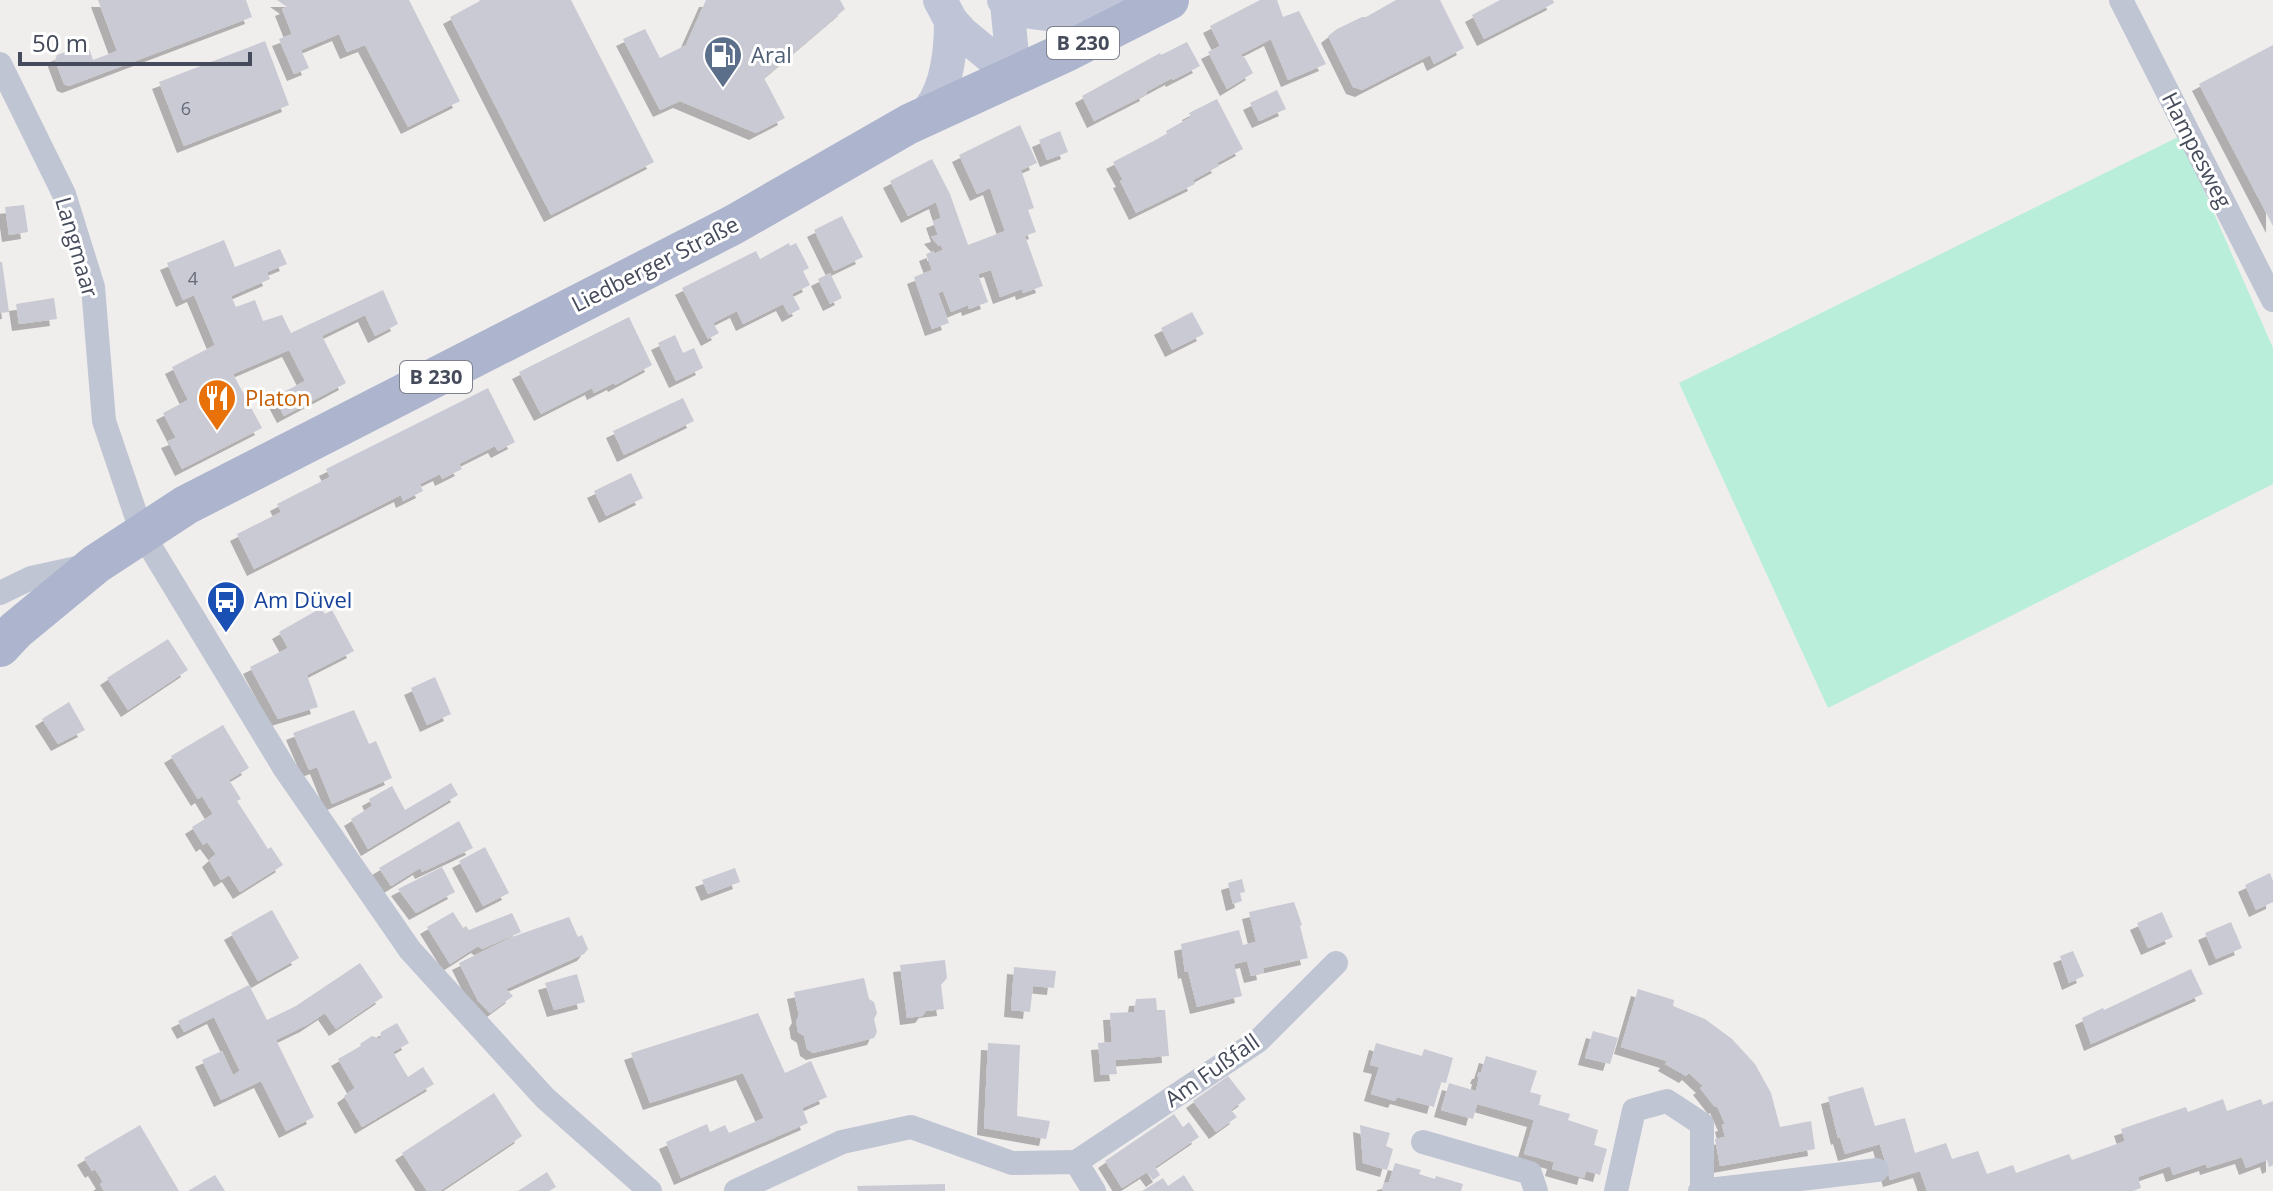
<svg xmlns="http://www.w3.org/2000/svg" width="2273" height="1191" viewBox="0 0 2273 1191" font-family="'Open Sans',sans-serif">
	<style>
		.green { fill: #b9efda }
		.building { fill: #c9cad3; filter: url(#shadow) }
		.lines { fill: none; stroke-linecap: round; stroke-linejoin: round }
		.street { stroke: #c0c5d3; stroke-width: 24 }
		.secondary { stroke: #bfc5d7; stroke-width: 34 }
		.primary { stroke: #acb5cd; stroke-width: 40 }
		.labels { text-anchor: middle; stroke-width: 6; stroke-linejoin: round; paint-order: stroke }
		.number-label { font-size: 18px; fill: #666b79 }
		.shield { fill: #fff; stroke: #7d818c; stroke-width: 2 }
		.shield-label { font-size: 20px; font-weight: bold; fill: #454b5b }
		.service-label { font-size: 22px; fill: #4e5e75; stroke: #fff; text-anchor: start }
		.street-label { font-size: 22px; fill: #454b5b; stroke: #fff }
		.food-label { font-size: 22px; fill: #c56008; stroke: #fff; text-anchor: start }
		.transit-label { font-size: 22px; fill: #164399; stroke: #fff; text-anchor: start }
	</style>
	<defs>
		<filter id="shadow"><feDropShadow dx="-7" dy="7" stdDeviation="0" flood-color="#0004"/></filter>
	</defs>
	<rect width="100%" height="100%" fill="#f0eded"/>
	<!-- green -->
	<path class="green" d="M2180,136L2273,348V484L1828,708L1679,383Z"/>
	<!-- building -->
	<g class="building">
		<path d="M98,0H246L252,17L69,86L64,84L55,60L57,55L84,45L89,48L93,60L117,51Z"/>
		<path d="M277,0H409L460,101L408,127L365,45L347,52L339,34L301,50L309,68L294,74L279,39L292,34L282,9L287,7Z"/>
		<path d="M479,0H571L654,162L551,215L450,17L480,1Z"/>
		<path d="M706,0H840L845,9L764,78L785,118L756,133L680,101L660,110L623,39L645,29L660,58L686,45Z"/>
		<path d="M1260,0H1277L1283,17L1299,11L1326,64L1288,80L1271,39L1240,55L1245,58L1253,73L1227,89L1208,52L1220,46L1210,26Z"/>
		<path d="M1396,0H1440L1464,48L1434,64L1430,55L1362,90L1353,87L1328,36L1337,29L1362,17H1366Z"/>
		<path d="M1500,0H1553L1554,3L1484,39L1472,15Z"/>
		<path d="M265,41L289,105L184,146L159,82Z"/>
		<path d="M1187,42L1200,66L1173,80L1172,78L1146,92L1147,94L1094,121L1082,96L1160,53L1161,55Z"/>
		<path d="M2273,45V226L2199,84Z"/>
		<path d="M1277,90L1286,109L1259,121L1250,103Z"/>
		<path d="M1217,99L1243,149L1217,163L1219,166L1193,180L1195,184L1136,213L1120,181L1123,180L1113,162L1167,134L1166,131L1191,117L1189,113Z"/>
		<path d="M1020,125L1037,163L1021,170L1034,208L1028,210L1036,232L1025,236L1043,286L1023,293L1022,289L1000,297L991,270L978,274L988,302L969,309L968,305L951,312L943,291L938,293L949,323L932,329L914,277L932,270L926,254L934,251V254L943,250L941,245L939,246L931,237L938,235L933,221L941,218L936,202L908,216L890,181L932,159L950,194L968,245L1005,231L990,188L977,194L959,155Z"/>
		<path d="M1060,131L1068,152L1047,160L1039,140Z"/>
		<path d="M24,205L28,232L9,235L5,207Z"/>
		<path d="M842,216L863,257L834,271L814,230Z"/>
		<path d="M224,240L235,267L280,249L287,264L267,272L270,279L231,296L236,307L255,300L263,321L282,315L291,333L383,290L398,324L375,336L365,315L322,336L346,383L284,416L274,397L305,381L289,350L233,374L262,428L182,469L168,441L176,438L163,413L188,400L172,367L215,345L194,295L183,300L167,263Z"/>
		<path d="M789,243L790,246L796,243L809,268L803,271L810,285L792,294L800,309L789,315L783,304L743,324L737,311L713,323L719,333L708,339L682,288L756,251L760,259Z"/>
		<path d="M0,262H2L9,312L0,313Z"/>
		<path d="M830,273L842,298L830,304L818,279Z"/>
		<path d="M54,298L57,319L19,324L16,304Z"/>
		<path d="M1192,312L1204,334L1172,350L1161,328Z"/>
		<path d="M629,317L652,365L615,385L614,383L594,393L592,388L541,414L519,372Z"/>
		<path d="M675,335L683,353L694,348L703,368L676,381L658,343Z"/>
		<path d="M488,388L515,442L498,451L495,446L459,464L462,469L442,479L440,474L420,484L423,491L403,501L401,495L254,569L237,534L281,512L277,504L330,477L326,469Z"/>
		<path d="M683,398L694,421L624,455L613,431Z"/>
		<path d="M631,473L643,498L606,516L594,491Z"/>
		<path d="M321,608L325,614L332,610L354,651L307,675L318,707L278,719L250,667L288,648L279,632Z"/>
		<path d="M168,639L188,670L128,710L107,678Z"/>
		<path d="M435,677L451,714L427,725L411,688Z"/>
		<path d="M69,702L85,730L58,744L42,719Z"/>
		<path d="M354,710L369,744L376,741L392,778L332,804L317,767L309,770L293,733Z"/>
		<path d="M223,725L249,768L229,780L241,799L237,801L268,849L271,847L283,865L240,892L229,875L221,880L209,860L216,854L207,842L203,845L192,827L213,814L202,796L198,799L171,756Z"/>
		<path d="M451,783L458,795L368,849L351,819L372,806L369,799L392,786L405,810Z"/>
		<path d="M459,821L473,848L422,872L420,868L391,886L379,868Z"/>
		<path d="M485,847L509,893L483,906L459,861Z"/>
		<path d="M442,867L455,892L416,913L398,889Z"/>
		<path d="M735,868L740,882L708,894L702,880Z"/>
		<path d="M2270,873L2273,881V902L2256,910L2245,885Z"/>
		<path d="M1242,879L1245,892L1240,893L1242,901L1233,904L1228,883Z"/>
		<path d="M1294,902L1302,925L1300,926L1308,958L1263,968L1264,973L1251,976L1247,961L1234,964L1242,996L1197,1007L1188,971L1185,972L1181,944L1239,930L1243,945L1256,942L1249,912Z"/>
		<path d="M272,910L299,958L258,981L231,933Z"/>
		<path d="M453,912L463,928L466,926L469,930L512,913L521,932L482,949L478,946L450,964L427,927Z"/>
		<path d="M2162,912L2173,937L2148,948L2137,923Z"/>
		<path d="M569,917L578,937L582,935L588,949L584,954L506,989L513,996L490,1013L478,1001L459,963L512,937Z"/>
		<path d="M2231,922L2242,948L2216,959L2205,933Z"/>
		<path d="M2073,951L2084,976L2069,983L2060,956Z"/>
		<path d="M945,960L947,978L941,985L944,1009L926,1011L922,1016L907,1018L900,965Z"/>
		<path d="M360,963L383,997L336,1029L325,1013L307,1025L276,1040L314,1117L286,1131L261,1081L221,1100L202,1060L222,1051L233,1075L240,1071L214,1017L184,1032L178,1021L249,985L267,1020L296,1006Z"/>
		<path d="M1014,967L1056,971L1054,988L1033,986L1030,1012L1011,1010Z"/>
		<path d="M2191,969L2203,994L2091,1044L2082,1018L2103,1008L2104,1010Z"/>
		<path d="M577,974L585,1002L554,1010L545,983Z"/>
		<path d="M864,978L869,999L874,1002L877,1013L874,1019L877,1032L874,1038L813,1053L807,1049L804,1036L798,1032L796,1021L799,1016L794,992Z"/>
		<path d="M1638,989L1674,1000L1673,1006L1705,1019L1732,1039L1755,1064L1771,1093L1780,1127L1811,1121L1815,1149L1720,1166L1715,1139L1725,1137L1722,1125L1725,1124L1717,1106L1715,1107L1700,1088L1703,1086L1689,1073L1686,1076L1665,1064L1667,1061L1621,1047Z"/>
		<path d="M1156,998L1157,1010H1165L1169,1056L1115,1060L1117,1074L1101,1075L1098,1043L1112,1042L1110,1013L1134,1012L1136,999Z"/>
		<path d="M758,1013L785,1073L811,1061L827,1097L802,1108L808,1123L681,1178L666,1142L707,1124L710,1132L725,1125L729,1133L764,1118L743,1073L650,1103L631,1053Z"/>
		<path d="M397,1023L409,1043L393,1052L400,1064L408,1077L423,1067L434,1084L362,1127L344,1096L355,1088L338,1059L361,1046L360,1044L372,1036L380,1039L381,1032Z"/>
		<path d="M1593,1031L1618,1038L1610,1064L1585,1058Z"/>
		<path d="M988,1043L1020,1045L1017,1116L1050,1121L1046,1139L984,1128Z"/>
		<path d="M1376,1043L1422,1056L1424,1049L1453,1058L1446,1083L1441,1082L1434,1107L1397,1097L1395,1101L1371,1094L1379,1067L1370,1065Z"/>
		<path d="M1486,1056L1537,1071L1530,1092L1541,1095L1539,1105L1570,1114L1568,1120L1598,1130L1594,1145L1607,1149L1600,1175L1586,1171L1584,1178L1552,1169L1554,1162L1524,1154L1534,1120L1477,1104L1473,1119L1441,1110L1449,1083L1476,1091L1479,1077H1477L1479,1072H1481Z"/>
		<path d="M1228,1076L1246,1099L1231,1110L1237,1117L1216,1132L1193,1101Z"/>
		<path d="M1863,1087L1875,1126L1905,1118L1915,1153L1946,1143L1952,1159L1978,1151L1987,1174L2013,1165L2016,1173L2069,1154L2072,1160L2125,1141L2121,1129L2186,1107L2188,1112L2223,1099L2227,1111L2261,1099L2263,1105L2273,1101V1165L2269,1167L2267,1160L2246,1168L2242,1157L2207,1168L2206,1164L2173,1175L2170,1166L2138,1177L2141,1188L2133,1191H1927L1920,1171L1890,1180L1880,1144L1845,1154L1840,1137L1838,1138L1828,1097Z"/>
		<path d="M494,1093L522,1136L440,1191H427L402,1153Z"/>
		<path d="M1174,1114L1183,1127L1189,1122L1199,1137L1155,1167L1160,1175L1153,1180L1147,1172L1122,1188L1105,1161Z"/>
		<path d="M140,1125L179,1191H104L100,1184L103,1182L95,1169L92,1171L84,1158Z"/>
		<path d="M1360,1125L1390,1133L1386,1146L1393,1149L1387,1170L1363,1163Z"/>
		<path d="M1395,1163L1421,1170L1419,1174L1435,1179L1436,1176L1463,1184L1461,1191H1382L1384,1183L1389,1182Z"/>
		<path d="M547,1172L556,1187L549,1191H518Z"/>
		<path d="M215,1175L225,1191H188Z"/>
		<path d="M1184,1175L1194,1191H1142L1163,1178L1168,1186Z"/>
		<path d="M945,1184V1191H858L857,1186Z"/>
	</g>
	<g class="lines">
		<!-- street -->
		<g class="street">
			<path d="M2121,0L2273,300"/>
			<path d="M0,64L64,194L93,287L104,421L142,533L285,769L410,950L545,1098L650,1191"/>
			<path d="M0,593L31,578L86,566"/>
			<path d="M1423,1142L1530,1173L1536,1191"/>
			<path d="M1076,1162L1258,1041L1336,963"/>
			<path d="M736,1191L842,1142L911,1127L1012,1163L1076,1162L1094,1191"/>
			<path d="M1616,1191L1634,1110L1667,1101L1702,1124V1191"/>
			<path d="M1700,1191L1877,1170"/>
		</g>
		<!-- secondary -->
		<g class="secondary">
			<path d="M940,0L951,21L962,33L1014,76"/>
			<path d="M1004,0L1007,3L1014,76"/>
			<path d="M1007,3L1031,12L1054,15L1149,9"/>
			<path d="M922,118C947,95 951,53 951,21"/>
		</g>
		<!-- primary -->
		<path class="primary" d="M0,647L16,630L96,564L186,505L733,225L909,124L1068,51L1169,0"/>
	</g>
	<!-- icons -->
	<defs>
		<symbol id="fuel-pin" viewBox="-11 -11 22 30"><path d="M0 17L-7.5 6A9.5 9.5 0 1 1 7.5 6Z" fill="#5c6f8a" stroke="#fff"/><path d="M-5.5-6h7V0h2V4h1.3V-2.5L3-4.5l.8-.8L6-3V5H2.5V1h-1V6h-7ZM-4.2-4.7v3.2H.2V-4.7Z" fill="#fff"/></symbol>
		<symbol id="restaurant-pin" viewBox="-11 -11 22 30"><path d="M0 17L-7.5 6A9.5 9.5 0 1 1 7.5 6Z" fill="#e8710a" stroke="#fff"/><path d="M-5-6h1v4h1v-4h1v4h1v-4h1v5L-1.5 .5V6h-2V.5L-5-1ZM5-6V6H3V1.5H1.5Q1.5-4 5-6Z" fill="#fff"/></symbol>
		<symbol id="bus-pin" viewBox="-11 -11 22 30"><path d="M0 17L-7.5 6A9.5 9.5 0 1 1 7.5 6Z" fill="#1a4fb4" stroke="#fff"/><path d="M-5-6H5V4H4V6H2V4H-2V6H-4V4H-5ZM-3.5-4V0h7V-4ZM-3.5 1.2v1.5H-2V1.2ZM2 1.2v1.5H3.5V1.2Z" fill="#fff"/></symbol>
	</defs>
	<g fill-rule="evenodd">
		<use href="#fuel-pin" x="701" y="33" width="44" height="60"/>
		<use href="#restaurant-pin" x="195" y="376" width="44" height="60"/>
		<use href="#bus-pin" x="204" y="578" width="44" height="60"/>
	</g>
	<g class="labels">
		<!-- number labels -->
		<g class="number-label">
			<text x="186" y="115">6</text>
			<text x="193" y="285">4</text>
		</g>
		<!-- shield labels -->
		<g class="shield">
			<rect x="1047" y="27" width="72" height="32" rx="6"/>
			<rect x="400" y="361" width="72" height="32" rx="6"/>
		</g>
		<g class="shield-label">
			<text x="1083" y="50">B 230</text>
			<text x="436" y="384">B 230</text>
		</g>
		<!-- service labels -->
		<g class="service-label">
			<text x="751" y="63">Aral</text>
		</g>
		<!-- street labels -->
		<g class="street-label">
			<text transform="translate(2197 150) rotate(63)" y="8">Hampesweg</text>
			<text transform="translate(77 247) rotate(74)" y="8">Langmaar</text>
			<text transform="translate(655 264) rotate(-27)" y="8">Liedberger Straße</text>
			<text transform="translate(1212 1070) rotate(-35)" y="8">Am Fußfall</text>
		</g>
		<!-- food labels -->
		<g class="food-label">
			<text x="245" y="406">Platon</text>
		</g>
		<!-- transit labels -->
		<g class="transit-label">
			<text x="254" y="608">Am Düvel</text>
		</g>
	</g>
	<!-- scale -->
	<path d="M20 52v12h230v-12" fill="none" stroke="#454b5b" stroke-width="4"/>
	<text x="32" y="52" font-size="24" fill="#454b5b" stroke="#ffffff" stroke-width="6" paint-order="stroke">50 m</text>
</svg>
